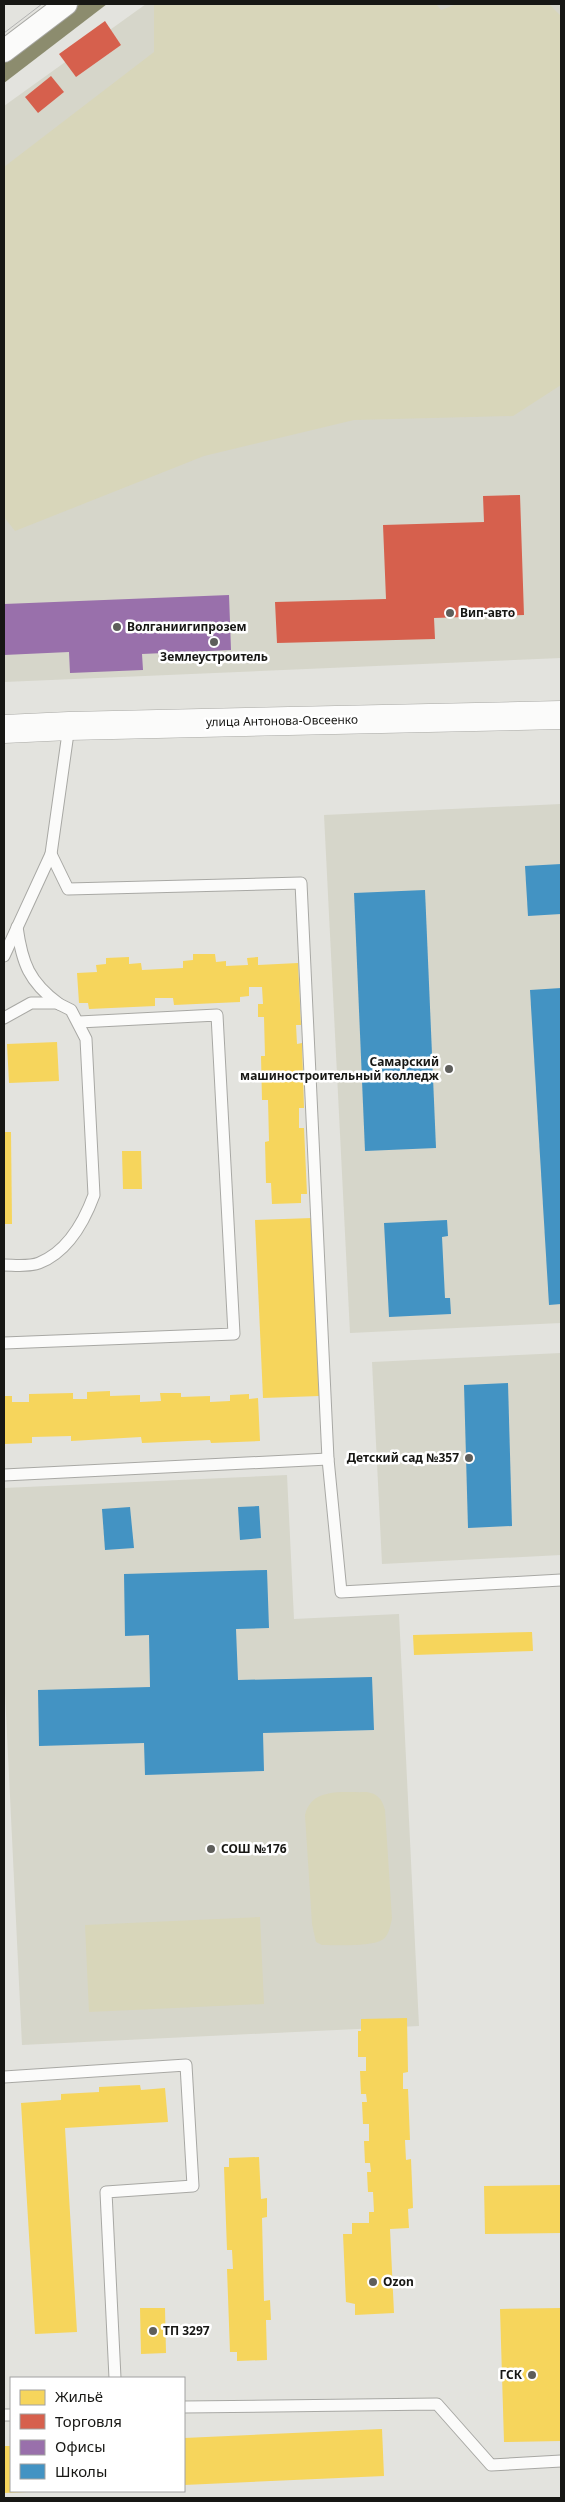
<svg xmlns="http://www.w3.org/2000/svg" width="565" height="2502" viewBox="0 0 565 2502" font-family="'Noto Sans',sans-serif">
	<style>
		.built { fill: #d6d6ca }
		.green { fill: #d8d6ba }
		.homes { fill: #f6d55c }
		.shops { fill: #d6604d }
		.offices { fill: #9970ab }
		.schools { fill: #4393c3 }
		.industry { fill: #8c8c6e }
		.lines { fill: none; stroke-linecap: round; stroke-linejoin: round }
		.lane-casing { stroke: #a8a8a4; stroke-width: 13 }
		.street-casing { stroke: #a8a8a4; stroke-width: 24 }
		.secondary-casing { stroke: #a8a8a4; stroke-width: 29 }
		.lane { stroke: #fbfbfa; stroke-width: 11 }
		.street { stroke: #fbfbfa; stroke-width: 22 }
		.secondary { stroke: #fbfbfa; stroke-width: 28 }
		.tram { stroke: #b3b3b3; stroke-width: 1 }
		.poi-dot { fill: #5e5e5b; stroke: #fff; stroke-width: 2 }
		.labels { text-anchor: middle; stroke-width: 5; stroke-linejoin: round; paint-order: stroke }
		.poi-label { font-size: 12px; font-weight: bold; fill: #171714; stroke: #fff; text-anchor: start }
		.street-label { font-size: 12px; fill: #171714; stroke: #fff }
	</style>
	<rect width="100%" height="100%" fill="#e3e3de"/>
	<!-- built -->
	<g class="built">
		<path d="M146,4H561V658L4,682V106Z"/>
		<path d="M561,804V1323L350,1333L324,815Z"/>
		<path d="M561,1353V1555L382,1564L372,1362Z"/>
		<path d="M287,1475L294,1619L399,1614L419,2026L22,2045L4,1672V1488Z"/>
	</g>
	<!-- green -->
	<g class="green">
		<path d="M154,4H436L441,10L457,4H549L561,16V385L513,416L354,420L204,456L15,531L4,517V167L154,52Z"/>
		<path d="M367,1792C378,1794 382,1799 385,1810L392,1919C390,1926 389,1936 382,1940C370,1947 336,1945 322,1945L316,1942L312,1924L305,1815C312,1787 342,1793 367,1792Z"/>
		<path d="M260,1917L264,2004L89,2012L85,1925Z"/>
	</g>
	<!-- homes -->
	<g class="homes">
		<path d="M193,954H215L216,962L226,961V966L248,965L247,958L258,957V965L298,963L301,1025H296L297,1044L302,1043L304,1108H299V1128H304L307,1194H301V1203L272,1204L271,1183H266L265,1142L269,1141L268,1100H262L261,1056H265L264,1017H258V1004H263L262,987H249V996L240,997V1002L174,1005L173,998H155V1006L89,1009L88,1003H79L77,973L97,972L96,965L106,964V958L129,957V964L141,963L142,970L183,968V961L193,960Z"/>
		<path d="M57,1042L59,1081L9,1083L7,1044Z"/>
		<path d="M4,1132H11L12,1224H4Z"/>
		<path d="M122,1151H141L142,1189H123Z"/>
		<path d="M312,1218L319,1396L263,1398L255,1220Z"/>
		<path d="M110,1391V1396L140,1395V1402L161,1401L160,1393H181V1397L210,1396V1402L230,1401V1395L249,1394V1399L258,1398L260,1441L211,1443L210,1440L142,1443L141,1437L71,1441V1436L32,1437V1443L4,1444V1396H12V1402H29V1394L73,1393V1399H87V1392Z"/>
		<path d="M532,1632L533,1651L414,1655L413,1635Z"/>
		<path d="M407,2018L408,2072L403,2073V2089H408L410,2140H405L406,2160L411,2159L413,2208L408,2209L409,2228L390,2229L394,2313L355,2315V2304L346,2302L343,2234H352V2223H369V2212H374L373,2192H368L367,2172H371L370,2163H365L364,2141H369V2124H363L362,2102H367L366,2094H361L360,2071H366V2057H358V2031H361V2019Z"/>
		<path d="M140,2085L141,2090L165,2088L168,2122L65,2128L77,2332L35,2334L21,2103L61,2100V2094L99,2092V2087Z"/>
		<path d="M259,2157L261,2199L267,2198V2217L262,2218L264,2301L270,2300L271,2320H266L267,2360L237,2361V2352H230L227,2269H233L232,2250H227L224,2167H229V2158Z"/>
		<path d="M561,2185V2233L485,2234L484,2186Z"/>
		<path d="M140,2308H165L166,2353L141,2354Z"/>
		<path d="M561,2308V2441L504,2442L500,2309Z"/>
		<path d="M382,2429L384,2476L184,2485V2438Z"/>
		<path d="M4,2446H11V2491L28,2492L4,2493Z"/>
	</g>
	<!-- shops -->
	<g class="shops">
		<path d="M105,21L121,45L76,77L59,54Z"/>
		<path d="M51,76L64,92L38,113L25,97Z"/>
		<path d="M520,495L524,615L434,618L435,639L277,643L275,602L386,599L383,525L484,522L483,496Z"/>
	</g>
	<!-- offices -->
	<path class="offices" d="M229,595L231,650L142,654L143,670L70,673L69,652L4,655V604Z"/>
	<!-- schools -->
	<g class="schools">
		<path d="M561,864V914L528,916L525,866Z"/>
		<path d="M425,890L436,1148L365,1151L354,893Z"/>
		<path d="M561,988V1304L549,1305L530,990Z"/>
		<path d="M447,1220L448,1236L442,1237L445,1298H450L451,1314L389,1317L384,1223Z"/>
		<path d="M508,1383L512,1526L468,1528L464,1385Z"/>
		<path d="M259,1506L261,1538L240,1540L238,1507Z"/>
		<path d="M130,1507L134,1548L105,1550L102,1509Z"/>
		<path d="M267,1570L269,1628L236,1629L238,1680L372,1677L374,1730L263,1733L264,1771L145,1775L144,1743L39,1746L38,1690L150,1687L149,1635L125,1636L124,1574Z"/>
	</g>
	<!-- industry -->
	<path class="industry" d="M80,4H107L4,83V62Z"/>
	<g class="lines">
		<defs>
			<g id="lane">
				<path d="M51,854L68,889L301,883L328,1459L341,1592L561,1580"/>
				<path d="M17,927C22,963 29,982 59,1004"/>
				<path d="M4,956L51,854L69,726"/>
				<path d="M4,1018L31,1003H57L71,1010L86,1039L94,1195C84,1222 67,1252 39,1263C29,1267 14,1265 4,1265"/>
				<path d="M4,1343L234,1334L217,1015L79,1022"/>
				<path d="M4,1475L328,1459"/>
				<path d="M4,2077L186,2065L193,2186L106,2192L115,2378"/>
				<path d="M184,2407L437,2404L491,2465L561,2461"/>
				<path d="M4,2415H11"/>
			</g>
			<path id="street" d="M4,51L66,4"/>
			<path id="secondary" d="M4,729L69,726L561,715"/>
		</defs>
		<!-- lane casing -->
		<use href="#lane" class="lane-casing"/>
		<!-- street casing -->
		<use href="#street" class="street-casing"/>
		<!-- secondary casing -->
		<use href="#secondary" class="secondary-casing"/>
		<!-- lane -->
		<use href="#lane" class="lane"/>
		<!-- street -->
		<use href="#street" class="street"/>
		<!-- secondary -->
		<use href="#secondary" class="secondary"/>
		<!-- tram -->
		<path class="tram" d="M4,33L42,4"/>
	</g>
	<!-- markers -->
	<g class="poi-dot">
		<circle cx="450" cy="613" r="5"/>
		<circle cx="117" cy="627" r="5"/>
		<circle cx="214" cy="642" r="5"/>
		<circle cx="449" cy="1069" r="5"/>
		<circle cx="469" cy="1458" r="5"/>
		<circle cx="211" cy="1849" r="5"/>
		<circle cx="373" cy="2282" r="5"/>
		<circle cx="153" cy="2331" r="5"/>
		<circle cx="532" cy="2375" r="5"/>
	</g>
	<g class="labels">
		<!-- poi labels -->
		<g class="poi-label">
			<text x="460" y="617">Вип-авто</text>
			<text x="127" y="631">Волганиигипрозем</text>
			<text x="214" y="661" text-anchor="middle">Землеустроитель</text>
			<text x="439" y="1066" text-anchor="end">Самарский<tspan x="439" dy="14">машиностроительный колледж</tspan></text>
			<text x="459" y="1462" text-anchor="end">Детский сад №357</text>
			<text x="221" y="1853">СОШ №176</text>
			<text x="383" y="2286">Ozon</text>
			<text x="163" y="2335">ТП 3297</text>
			<text x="522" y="2379" text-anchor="end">ГСК</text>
		</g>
		<!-- street labels -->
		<g class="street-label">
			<text transform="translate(282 721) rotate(-1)" y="4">улица Антонова-Овсеенко</text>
		</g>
	</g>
	<!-- border -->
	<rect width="565" height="2502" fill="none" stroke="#171714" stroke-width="10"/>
	<!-- legend -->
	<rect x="10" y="2377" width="175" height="115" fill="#ffffff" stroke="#a2a2a1"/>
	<rect x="20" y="2390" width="25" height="15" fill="#f6d55c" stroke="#a2a2a1"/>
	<text x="55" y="2402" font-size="15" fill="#171714">Жильё</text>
	<rect x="20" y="2414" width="25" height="15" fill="#d6604d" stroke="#a2a2a1"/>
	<text x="55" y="2427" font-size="15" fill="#171714">Торговля</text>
	<rect x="20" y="2440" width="25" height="15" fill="#9970ab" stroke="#a2a2a1"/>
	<text x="55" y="2452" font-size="15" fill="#171714">Офисы</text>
	<rect x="20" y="2464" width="25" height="15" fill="#4393c3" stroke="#a2a2a1"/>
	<text x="55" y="2477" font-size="15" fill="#171714">Школы</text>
</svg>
